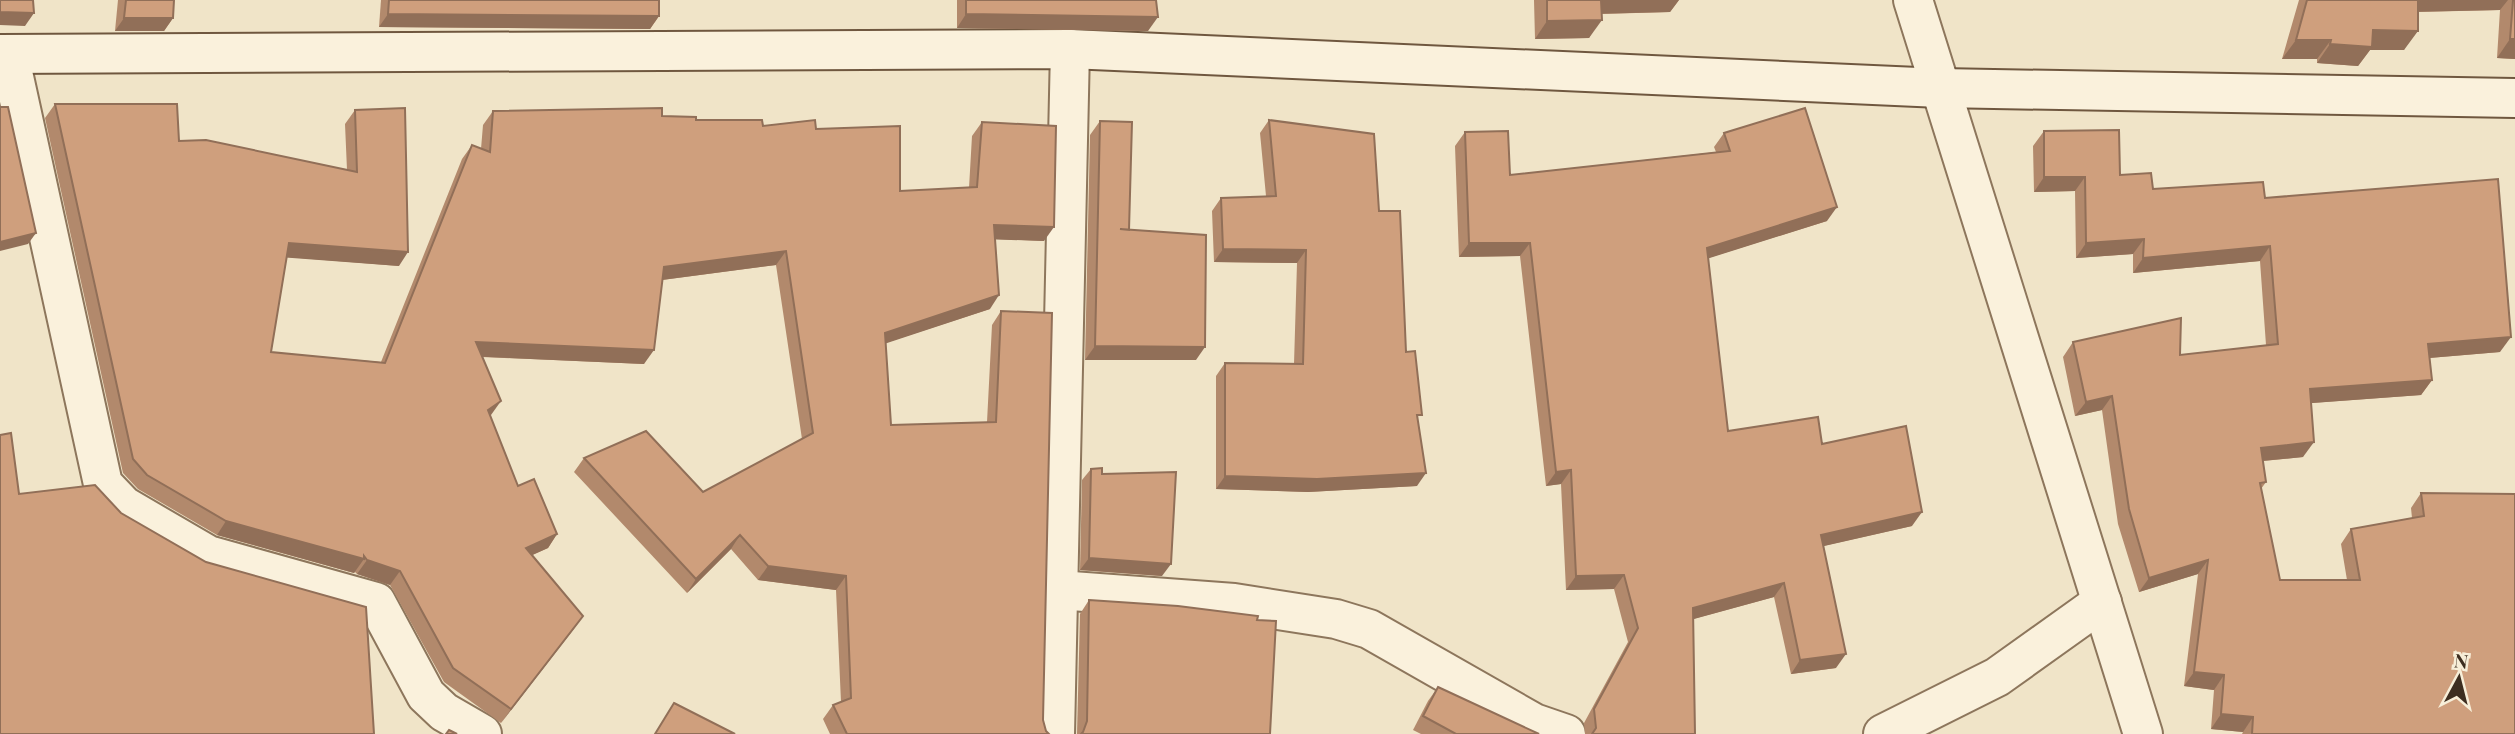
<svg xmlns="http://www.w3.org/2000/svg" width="2515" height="734" viewBox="0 0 2515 734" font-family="'Playfair Display',serif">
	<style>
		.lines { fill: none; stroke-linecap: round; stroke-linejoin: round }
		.minor-casing { stroke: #8d765c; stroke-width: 42 }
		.secondary-casing { stroke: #6f573f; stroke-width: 42 }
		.minor { stroke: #faf1dc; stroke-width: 38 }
		.secondary { stroke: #faf1dc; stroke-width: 38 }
		.wall { fill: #b2896c }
		.shaded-wall { fill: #916f58 }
		.building { fill: #cf9f7d; stroke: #916f58; stroke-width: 2 }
	</style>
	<rect width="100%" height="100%" fill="#f0e4c8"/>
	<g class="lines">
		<defs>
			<g id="minor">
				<path d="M1913,0L2143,734"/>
				<path d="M9,54L103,484L124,506L208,555L376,602L426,695L444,712L482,734"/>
				<path d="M1058,590L1234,603L1336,619L1369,629L1534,723L1566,734"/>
				<path d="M1055,734L1070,49"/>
				<path d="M1883,734L1997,677L2102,602"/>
			</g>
			<path id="secondary" d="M0,54L1070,49L1940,88L2515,98"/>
		</defs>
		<!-- minor casing -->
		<use href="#minor" class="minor-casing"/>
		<!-- secondary casing -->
		<use href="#secondary" class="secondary-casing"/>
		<!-- minor -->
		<use href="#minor" class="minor"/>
		<!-- secondary -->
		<use href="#secondary" class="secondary"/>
	</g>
	<!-- wall -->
	<g class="wall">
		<path d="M118,0H174L173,18L164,31H115Z"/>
		<path d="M381,0H659V16L650,29L379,27Z"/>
		<path d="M957,0H1156L1148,31L957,28Z"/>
		<path d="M1534,0H1679L1670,12L1602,14L1589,38L1535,39Z"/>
		<path d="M2299,0H2515V59L2497,58L2500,10L2418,12L2404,50H2370L2358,66L2317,63V59H2282Z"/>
		<path d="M55,104L179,141L347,170L345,124L355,110L399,266L287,257L271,352L381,362L462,159L472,145L481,149L483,125L493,111L662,116L763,126L816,129L900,191L969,188L972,136L982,122L1044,241L995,239L990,309L885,343L891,425L987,422L992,325L1001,311L1043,720L1046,731L1049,734H830L823,719L833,705L841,702L836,590L758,580L731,549L687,593L574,472L584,458L703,492L802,439L776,265L662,280L644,364L482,357L491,415H490L518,486L557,534L548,548L532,555L583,616L501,723L444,682L390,585L357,574L355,572L354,573L217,535L138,489L123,473L45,118Z"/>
		<path d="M1269,120L1379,211L1406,352L1418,421L1417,486L1308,492L1216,489V376L1225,363L1294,364L1297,263L1214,262L1212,211L1221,198L1266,196L1260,133Z"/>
		<path d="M1100,121L1129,230L1196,360H1085L1090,135Z"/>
		<path d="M2044,131L2120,175L2153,189L2265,198L2500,352L2429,358L2432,380L2421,395L2311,403L2303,457L2263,461L2266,482L2261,489L2280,580H2347L2341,544L2351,529L2412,518L2411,508L2421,493L2515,734H2242L2243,732L2211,729L2214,690L2184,686L2198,574L2139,592L2118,524L2102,410L2075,416L2063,357L2073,342L2180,355L2266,345L2260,261L2133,273V254L2076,258L2075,191L2034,192L2033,146Z"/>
		<path d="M1465,132L1510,175L1716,152L1714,147L1724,133L1827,221L1708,258L1728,431L1822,444L1912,526L1823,546L1836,668L1791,674L1774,597L1693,619L1695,734H1585L1584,723L1628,642L1614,589L1566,590L1561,484L1546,486L1520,256L1459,257L1455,146Z"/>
		<path d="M1091,469L1102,474L1162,576L1080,570L1082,480Z"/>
		<path d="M1089,600L1270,734H1077L1080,614Z"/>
		<path d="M1438,687L1539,734H1421L1413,730L1428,701Z"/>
	</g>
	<!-- shaded-wall -->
	<g class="shaded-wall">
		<path d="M1599,0H1679L1670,12L1589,14Z"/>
		<path d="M2413,0H2508L2500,10L2405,12Z"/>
		<path d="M0,12L34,13L25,26L0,25Z"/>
		<path d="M388,14L659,16L650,29L379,27Z"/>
		<path d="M966,14L1158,17L1148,31L957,28Z"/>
		<path d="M124,18H173L164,31H115Z"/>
		<path d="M1602,20L1589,38L1535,39L1547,21Z"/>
		<path d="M2373,30L2418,31L2404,50H2370L2358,66L2317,63L2330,44Z"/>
		<path d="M2510,39H2515V59L2497,58Z"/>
		<path d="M2296,40H2331L2317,59H2282Z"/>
		<path d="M2044,177H2085L2075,191L2034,192Z"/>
		<path d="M1837,207L1827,221L1697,262L1707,248Z"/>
		<path d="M994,225L1054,227L1044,241L984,239Z"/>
		<path d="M36,233L28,244L0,251V242Z"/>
		<path d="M2144,239L2133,254L2076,258L2086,243Z"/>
		<path d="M289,243L408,252L399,266L279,257Z"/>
		<path d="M1469,243H1530L1520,256L1459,257Z"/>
		<path d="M2270,246L2260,261L2133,273L2143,258Z"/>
		<path d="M1223,249L1306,250L1297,263L1214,262Z"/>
		<path d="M786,251L776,265L654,281L664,267Z"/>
		<path d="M999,295L990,309L875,347L885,333Z"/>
		<path d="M2511,337L2500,352L2417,359L2428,344Z"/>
		<path d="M476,342L654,350L644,364L466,356Z"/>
		<path d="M1095,346L1205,347L1196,360H1085Z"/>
		<path d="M2432,380L2421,395L2299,404L2310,389Z"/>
		<path d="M2112,396L2102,410L2075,416L2086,402Z"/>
		<path d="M501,401L491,415L478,424L488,410Z"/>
		<path d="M2314,442L2303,457L2251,462L2261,448Z"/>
		<path d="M1571,470L1561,484L1546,486L1556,472Z"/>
		<path d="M1426,473L1417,486L1308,492L1216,489L1225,476Z"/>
		<path d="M1922,512L1912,526L1811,549L1821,535Z"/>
		<path d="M226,521L364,559L354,573L217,535Z"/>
		<path d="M557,534L548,548L517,562L526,548Z"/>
		<path d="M740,535L731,549L687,593L696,579Z"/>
		<path d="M1089,558L1171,564L1162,576L1080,570Z"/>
		<path d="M367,560L400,571L390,585L357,574Z"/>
		<path d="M2208,560L2198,574L2139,592L2149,578Z"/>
		<path d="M768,566L846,576L836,590L758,580Z"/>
		<path d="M1624,575L1614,589L1566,590L1576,576Z"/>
		<path d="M1784,583L1774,597L1683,622L1693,608Z"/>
		<path d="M583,616L573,630L501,723L511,709Z"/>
		<path d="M1846,654L1836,668L1791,674L1800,660Z"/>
		<path d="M2194,672L2224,675L2214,690L2184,686Z"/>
		<path d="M2221,714L2253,717L2243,732L2211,729Z"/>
	</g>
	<!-- building -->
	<g class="building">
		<path d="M0,0H33L34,13L0,12Z"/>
		<path d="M126,0H174L173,18H124Z"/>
		<path d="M389,0H659V16L388,14Z"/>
		<path d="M966,0H1156L1158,17L966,14Z"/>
		<path d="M1547,0H1601L1602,20L1547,21Z"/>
		<path d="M2307,0H2418V31L2373,30L2372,47L2330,44L2331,40H2296Z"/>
		<path d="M2513,0H2515V39H2510Z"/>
		<path d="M55,104H177L179,141L206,140L357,172L355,110L405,108L408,252L289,243L271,352L385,363L472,145L490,152L493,111L662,108V116L696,117V120H762L763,126L815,120L816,129L900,126V191L977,187L982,122L1056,126L1054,227L994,225L999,295L885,333L891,425L996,422L1001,311L1052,313L1043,720L1046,731L1049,734H847L833,705L851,698L846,576L768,566L740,535L696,579L584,458L646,431L703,492L813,433L786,251L664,267L654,350L476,342L501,401L488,410L518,486L534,479L557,534L526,548L583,616L511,709L453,668L400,571L367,560L364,556V559L226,521L147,475L133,459Z"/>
		<path d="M0,107H8L36,233L0,242Z"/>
		<path d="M1805,108L1837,207L1707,248L1728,431L1818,417L1822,444L1906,426L1922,512L1821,535L1846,654L1800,660L1784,583L1693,608L1695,734H1592L1596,728L1594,709L1638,628L1624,575L1576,576L1571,470L1556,472L1530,243H1469L1465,132L1508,131L1510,175L1730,151L1724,133Z"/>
		<path d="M1269,120L1374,134L1379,211H1400L1406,352L1415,351L1422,415H1417L1426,473L1317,479L1225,476V363L1303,364L1306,250L1223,249L1221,198L1276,196Z"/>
		<path d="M1100,121L1132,122L1129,230L1120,229L1206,235L1205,347L1095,346Z"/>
		<path d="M2119,130L2120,175L2151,173L2153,189L2263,182L2265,198L2498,179L2511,337L2428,344L2432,380L2310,389L2314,442L2261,448L2266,482L2260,483L2280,580H2360L2351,529L2424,516L2421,493L2515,494V734H2252L2253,717L2221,714L2224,675L2194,672L2208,560L2149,578L2129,509L2112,396L2086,402L2073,342L2181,318L2180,355L2278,344L2270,246L2143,258L2144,239L2086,243L2085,177H2044V131Z"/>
		<path d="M11,433L19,494L95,485L121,513L206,562L366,607L374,734H0V435Z"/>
		<path d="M1102,468V474L1176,472L1171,564L1089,558L1091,469Z"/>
		<path d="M1089,600L1178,606L1258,616L1257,620L1276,621L1270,734H1081L1083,732L1087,721Z"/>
		<path d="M1438,687L1539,734H1456L1423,716Z"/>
		<path d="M674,703L735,734H655Z"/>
		<path d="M449,730L457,734H446Z"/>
	</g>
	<!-- north arrow -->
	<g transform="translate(2459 678) rotate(7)" stroke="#f7eed8" stroke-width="5" paint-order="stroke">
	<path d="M0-5L12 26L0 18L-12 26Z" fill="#3d2e20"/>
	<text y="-10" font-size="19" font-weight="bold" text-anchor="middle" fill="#3d2e20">N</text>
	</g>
</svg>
